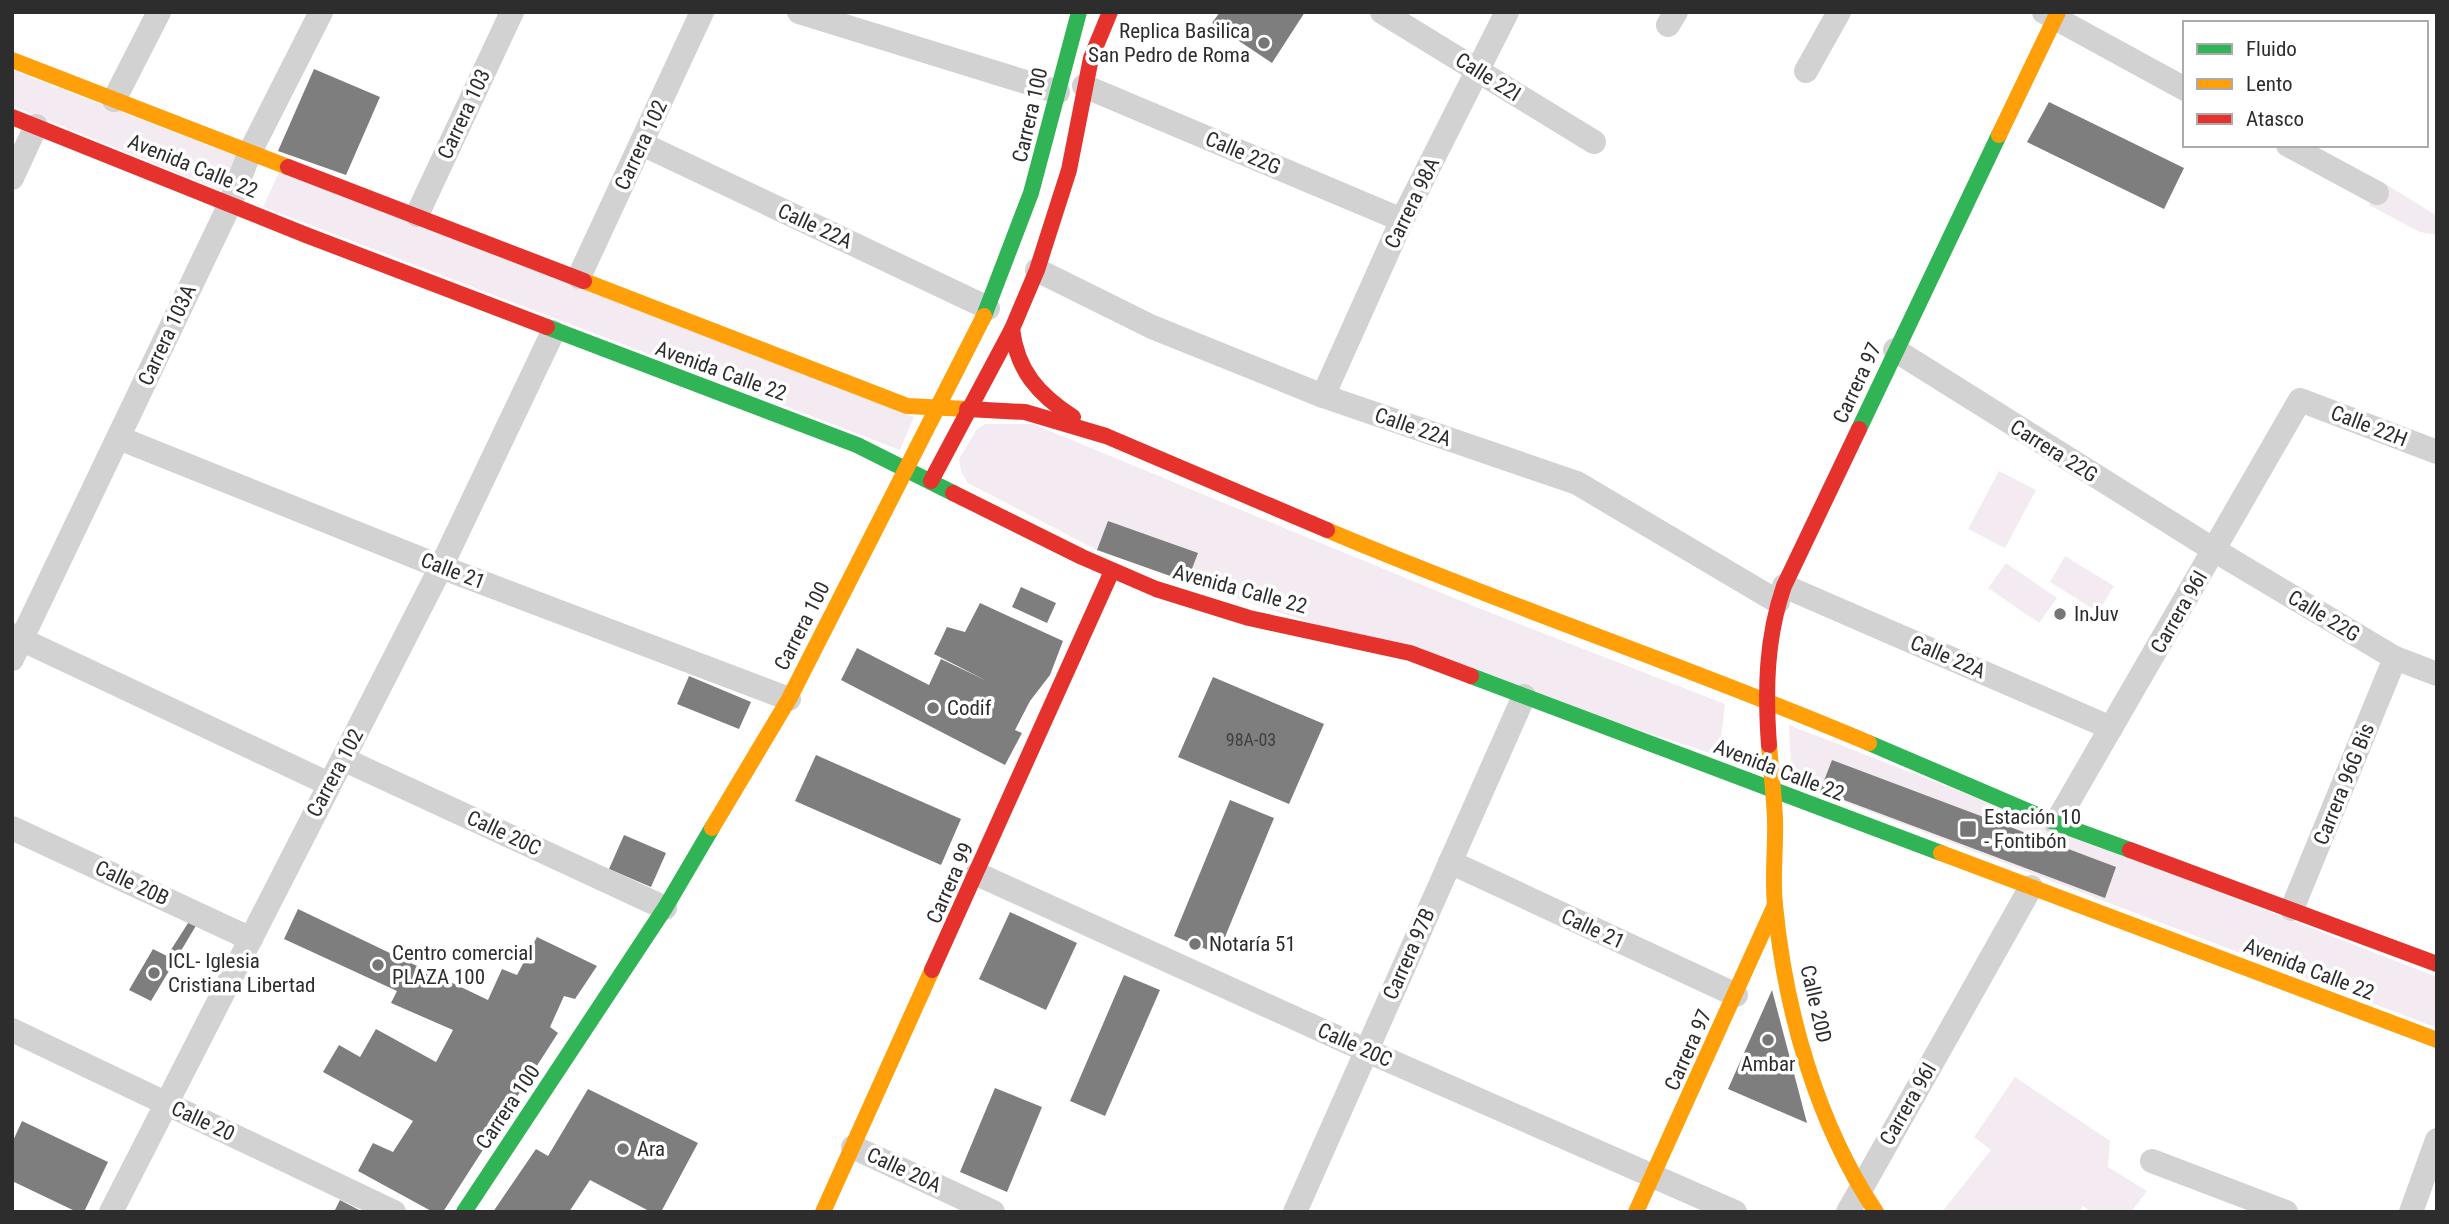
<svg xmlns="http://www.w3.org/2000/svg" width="2449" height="1224" viewBox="0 0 2449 1224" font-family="'Roboto Condensed',sans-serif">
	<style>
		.green { fill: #f3ebf1 }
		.building { fill: #7e7e7e }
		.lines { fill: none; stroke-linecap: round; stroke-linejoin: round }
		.street { stroke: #d2d2d2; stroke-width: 24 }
		.fast { stroke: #30b455; stroke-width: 16 }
		.slow { stroke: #ff9f0a; stroke-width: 16 }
		.jam { stroke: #e5322d; stroke-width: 16 }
		.poi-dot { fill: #767676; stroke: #fff; stroke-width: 2.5 }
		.labels { text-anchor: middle; stroke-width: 7; stroke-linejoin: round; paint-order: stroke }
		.number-label { font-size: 18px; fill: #414141 }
		.poi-label { font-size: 21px; fill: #2d2d2d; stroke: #fff; text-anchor: start }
		.street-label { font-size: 21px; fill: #2d2d2d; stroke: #fff }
	</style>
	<rect width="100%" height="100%" fill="#fff"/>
	<!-- green -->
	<g class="green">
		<path d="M12,70L241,158L225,192L12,106Z"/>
		<path d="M279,172L914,417L900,450L263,207Z"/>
		<path d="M2384,183L2437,216V235L2420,232L2369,205Z"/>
		<path d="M985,424H1033L1471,605L1725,704L1719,756L1187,582L1198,553L1097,550L968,483L961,472L959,459L977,429Z"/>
		<path d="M1999,471L2036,490L2005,548L1968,529Z"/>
		<path d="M2065,556L2114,586L2098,612L2050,582Z"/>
		<path d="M2006,563L2057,598L2039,623L1988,588Z"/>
		<path d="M1789,725L2437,977V1028L1792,782Z"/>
		<path d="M2015,1077L2110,1141L2108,1167L2147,1191L2131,1212H2091L2083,1206L2079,1212H1942L1991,1150L1974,1137Z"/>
	</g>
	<!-- building -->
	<g class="building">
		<path d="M1220,12H1305L1272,63L1212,23Z"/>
		<path d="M314,69L380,97L346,175L278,151Z"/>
		<path d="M2049,102L2184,168L2164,209L2027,142Z"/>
		<path d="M1108,521L1198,553L1187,582L1097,550Z"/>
		<path d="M1021,587L1056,603L1047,623L1012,607Z"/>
		<path d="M980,603L1063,641L1050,675L1030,701L1015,730L1022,733L1005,765L841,680L857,648L929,685L941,659L987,681L934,654L947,627L965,632Z"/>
		<path d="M689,676L751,702L739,729L677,704Z"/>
		<path d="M1213,677L1324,724L1289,804L1178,757Z"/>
		<path d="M816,755L961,819L941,865L795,801Z"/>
		<path d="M1832,760L2116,867L2105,898L1820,791Z"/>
		<path d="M1230,800L1274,818L1218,954L1174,936Z"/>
		<path d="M624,835L666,853L651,887L609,869Z"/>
		<path d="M298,909L488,1000L502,969L517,975L537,937L597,966L575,999L564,996L550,1027L558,1033L443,1212H433L358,1171L373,1143L393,1152L413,1121L323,1072L339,1045L360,1057L376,1029L436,1062L453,1030L391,1003L397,991L284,939Z"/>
		<path d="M1010,912L1077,943L1046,1010L979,979Z"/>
		<path d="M190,920L197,924L151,1001L129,990L153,949L167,956Z"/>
		<path d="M1124,975L1160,990L1105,1116L1070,1101Z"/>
		<path d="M1772,990L1807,1123L1728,1089Z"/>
		<path d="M995,1088L1042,1107L1007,1192L960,1172Z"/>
		<path d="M588,1089L698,1143L661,1212H651L590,1180L569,1212H493L536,1149L548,1156Z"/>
		<path d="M22,1121L108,1162L84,1212H77L12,1181V1143Z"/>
		<path d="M340,1200L363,1212H334Z"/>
	</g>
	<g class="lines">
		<!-- street -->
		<g class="street">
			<path d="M799,12L1058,92"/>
			<path d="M1382,12L1594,142"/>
			<path d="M2044,12L2185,89"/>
			<path d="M1668,25L1676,12"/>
			<path d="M1806,71L1839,12"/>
			<path d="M1084,86L1402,220"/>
			<path d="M114,100L159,12"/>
			<path d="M642,144L988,308"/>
			<path d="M2288,145L2377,193"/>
			<path d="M12,178L36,126"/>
			<path d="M417,215L512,12"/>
			<path d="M1037,270L1152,327L1323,396L1577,483L1778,602"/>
			<path d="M579,277L702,12"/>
			<path d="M1895,350L2214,550L2395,658L2437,674"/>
			<path d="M1323,396L1402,220L1507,12"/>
			<path d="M119,438L441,567L789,699"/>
			<path d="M1784,586L2111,728"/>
			<path d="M12,635L329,784"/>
			<path d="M12,659L230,204L249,154L321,12"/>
			<path d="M343,759L665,908"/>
			<path d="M2056,823L2300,400L2437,452"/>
			<path d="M12,828L251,939"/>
			<path d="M1450,862L1736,995"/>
			<path d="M977,874L1365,1050L1735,1212"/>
			<path d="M2292,909L2395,658"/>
			<path d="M12,1030L394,1212"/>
			<path d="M853,1147L993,1212"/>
			<path d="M2152,1161L2286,1212"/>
			<path d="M111,1212L441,567L553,332"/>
			<path d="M1295,1212L1524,696"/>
			<path d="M1848,1212L2031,887"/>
			<path d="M2411,1212L2437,1140"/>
		</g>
		<!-- fast -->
		<g class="fast">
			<path d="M984,316L1031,193L1079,12"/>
			<path d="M547,327L857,445L953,493"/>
			<path d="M1859,429L1999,135"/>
			<path d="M1471,676L1941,853"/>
			<path d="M1869,743L2056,823L2130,850"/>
			<path d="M464,1212L665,908L712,828"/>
		</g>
		<!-- slow -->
		<g class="slow">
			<path d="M12,60L288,167"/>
			<path d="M1999,135L2058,12"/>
			<path d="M584,281L907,406L967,409"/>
			<path d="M1327,530C1506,606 1690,667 1869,743"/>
			<path d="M1769,745C1771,770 1774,794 1775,819C1776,848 1772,876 1775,905C1785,1010 1817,1124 1876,1212"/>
			<path d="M712,828L789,699L984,316"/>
			<path d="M1941,853L2437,1040"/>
			<path d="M823,1212L932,970"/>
			<path d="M1636,1212L1775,905"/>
		</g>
		<!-- jam -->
		<g class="jam">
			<path d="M12,117L306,235L547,327"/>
			<path d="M288,167L584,281"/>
			<path d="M1012,329C1017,371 1039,395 1073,417"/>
			<path d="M967,409L1025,412L1106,436L1327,530"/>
			<path d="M931,481L1012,329L1037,270L1069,170L1091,58L1110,12"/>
			<path d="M953,493L1082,557L1156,589L1249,618L1410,653L1471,676"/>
			<path d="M1769,745C1765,690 1766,638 1784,586L1859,429"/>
			<path d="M2130,850L2437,964"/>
			<path d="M932,970L1112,571"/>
		</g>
	</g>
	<!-- markers -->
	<g class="poi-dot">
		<circle cx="1264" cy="43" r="7"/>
		<circle cx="2060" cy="614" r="7"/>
		<circle cx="933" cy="708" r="7"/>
		<rect x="1959" y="820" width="18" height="18" rx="3.5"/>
		<circle cx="1195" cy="944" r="7"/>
		<circle cx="378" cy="965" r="7"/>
		<circle cx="154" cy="973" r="7"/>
		<circle cx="1768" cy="1040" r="7"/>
		<circle cx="623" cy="1149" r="7"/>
	</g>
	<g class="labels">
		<!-- number labels -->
		<g class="number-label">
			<text x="1251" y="746">98A-03</text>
		</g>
		<!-- poi labels -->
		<g class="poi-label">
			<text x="1250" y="38" text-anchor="end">Replica Basilica<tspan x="1250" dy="24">San Pedro de Roma</tspan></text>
			<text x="2074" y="621">InJuv</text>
			<text x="947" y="715">Codif</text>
			<text x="1984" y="824">Estación 10<tspan x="1984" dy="24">- Fontibón</tspan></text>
			<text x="1209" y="951">Notaría 51</text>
			<text x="392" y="960">Centro comercial<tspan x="392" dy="24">PLAZA 100</tspan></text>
			<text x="168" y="968">ICL- Iglesia<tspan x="168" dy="24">Cristiana Libertad</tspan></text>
			<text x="1768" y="1071" text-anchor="middle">Ambar</text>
			<text x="637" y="1156">Ara</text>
		</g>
		<!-- street labels -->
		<g class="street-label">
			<text transform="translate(1488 77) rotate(32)" y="7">Calle 22I</text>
			<text transform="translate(464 114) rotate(-65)" y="7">Carrera 103</text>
			<text transform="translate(1030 115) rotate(-77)" y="7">Carrera 100</text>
			<text transform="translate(641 145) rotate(-65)" y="7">Carrera 102</text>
			<text transform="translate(1243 153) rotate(23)" y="7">Calle 22G</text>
			<text transform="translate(193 166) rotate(22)" y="7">Avenida Calle 22</text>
			<text transform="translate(1412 203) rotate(-64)" y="7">Carrera 98A</text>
			<text transform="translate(815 226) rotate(25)" y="7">Calle 22A</text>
			<text transform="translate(167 335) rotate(-65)" y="7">Carrera 103A</text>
			<text transform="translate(721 371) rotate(20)" y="7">Avenida Calle 22</text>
			<text transform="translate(1857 383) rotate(-65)" y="7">Carrera 97</text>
			<text transform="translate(2369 426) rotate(21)" y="7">Calle 22H</text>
			<text transform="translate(1413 427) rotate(19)" y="7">Calle 22A</text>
			<text transform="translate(2054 451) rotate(32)" y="7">Carrera 22G</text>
			<text transform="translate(453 571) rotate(21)" y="7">Calle 21</text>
			<text transform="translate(1240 589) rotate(15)" y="7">Avenida Calle 22</text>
			<text transform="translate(2179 612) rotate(-60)" y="7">Carrera 96I</text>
			<text transform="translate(2324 616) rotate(31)" y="7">Calle 22G</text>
			<text transform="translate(802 626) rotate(-63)" y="7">Carrera 100</text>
			<text transform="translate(1948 657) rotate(23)" y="7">Calle 22A</text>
			<text transform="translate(1779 770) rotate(21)" y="7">Avenida Calle 22</text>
			<text transform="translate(335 773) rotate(-62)" y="7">Carrera 102</text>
			<text transform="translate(2344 784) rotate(-68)" y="7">Carrera 96G Bis</text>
			<text transform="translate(504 833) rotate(25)" y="7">Calle 20C</text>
			<text transform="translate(132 883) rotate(25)" y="7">Calle 20B</text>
			<text transform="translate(950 883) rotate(-66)" y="7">Carrera 99</text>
			<text transform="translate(1593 929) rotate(25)" y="7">Calle 21</text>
			<text transform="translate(1409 954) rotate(-66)" y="7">Carrera 97B</text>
			<text transform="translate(2309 969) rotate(21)" y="7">Avenida Calle 22</text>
			<text transform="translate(1816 1004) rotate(77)" y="7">Calle 20D</text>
			<text transform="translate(1355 1045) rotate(24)" y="7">Calle 20C</text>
			<text transform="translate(1688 1050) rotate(-66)" y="7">Carrera 97</text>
			<text transform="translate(1908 1104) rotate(-60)" y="7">Carrera 96I</text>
			<text transform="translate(508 1107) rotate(-56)" y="7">Carrera 100</text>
			<text transform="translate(203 1121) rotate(25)" y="7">Calle 20</text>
			<text transform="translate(904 1170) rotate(25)" y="7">Calle 20A</text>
		</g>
	</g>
	<!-- border -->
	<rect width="2449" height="1224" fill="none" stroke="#2d2d2d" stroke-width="28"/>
	<!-- legend -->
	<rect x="2183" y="21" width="245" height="126" fill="#ffffff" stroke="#ababab" stroke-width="2"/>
	<rect x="2197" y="44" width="35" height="10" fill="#30b455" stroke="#ababab" stroke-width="2"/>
	<text x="2246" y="56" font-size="21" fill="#2d2d2d">Fluido</text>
	<rect x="2197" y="79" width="35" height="10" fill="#ff9f0a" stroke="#ababab" stroke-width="2"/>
	<text x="2246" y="91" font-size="21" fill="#2d2d2d">Lento</text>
	<rect x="2197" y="114" width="35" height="10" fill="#e5322d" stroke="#ababab" stroke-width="2"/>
	<text x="2246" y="126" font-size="21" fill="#2d2d2d">Atasco</text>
</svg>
